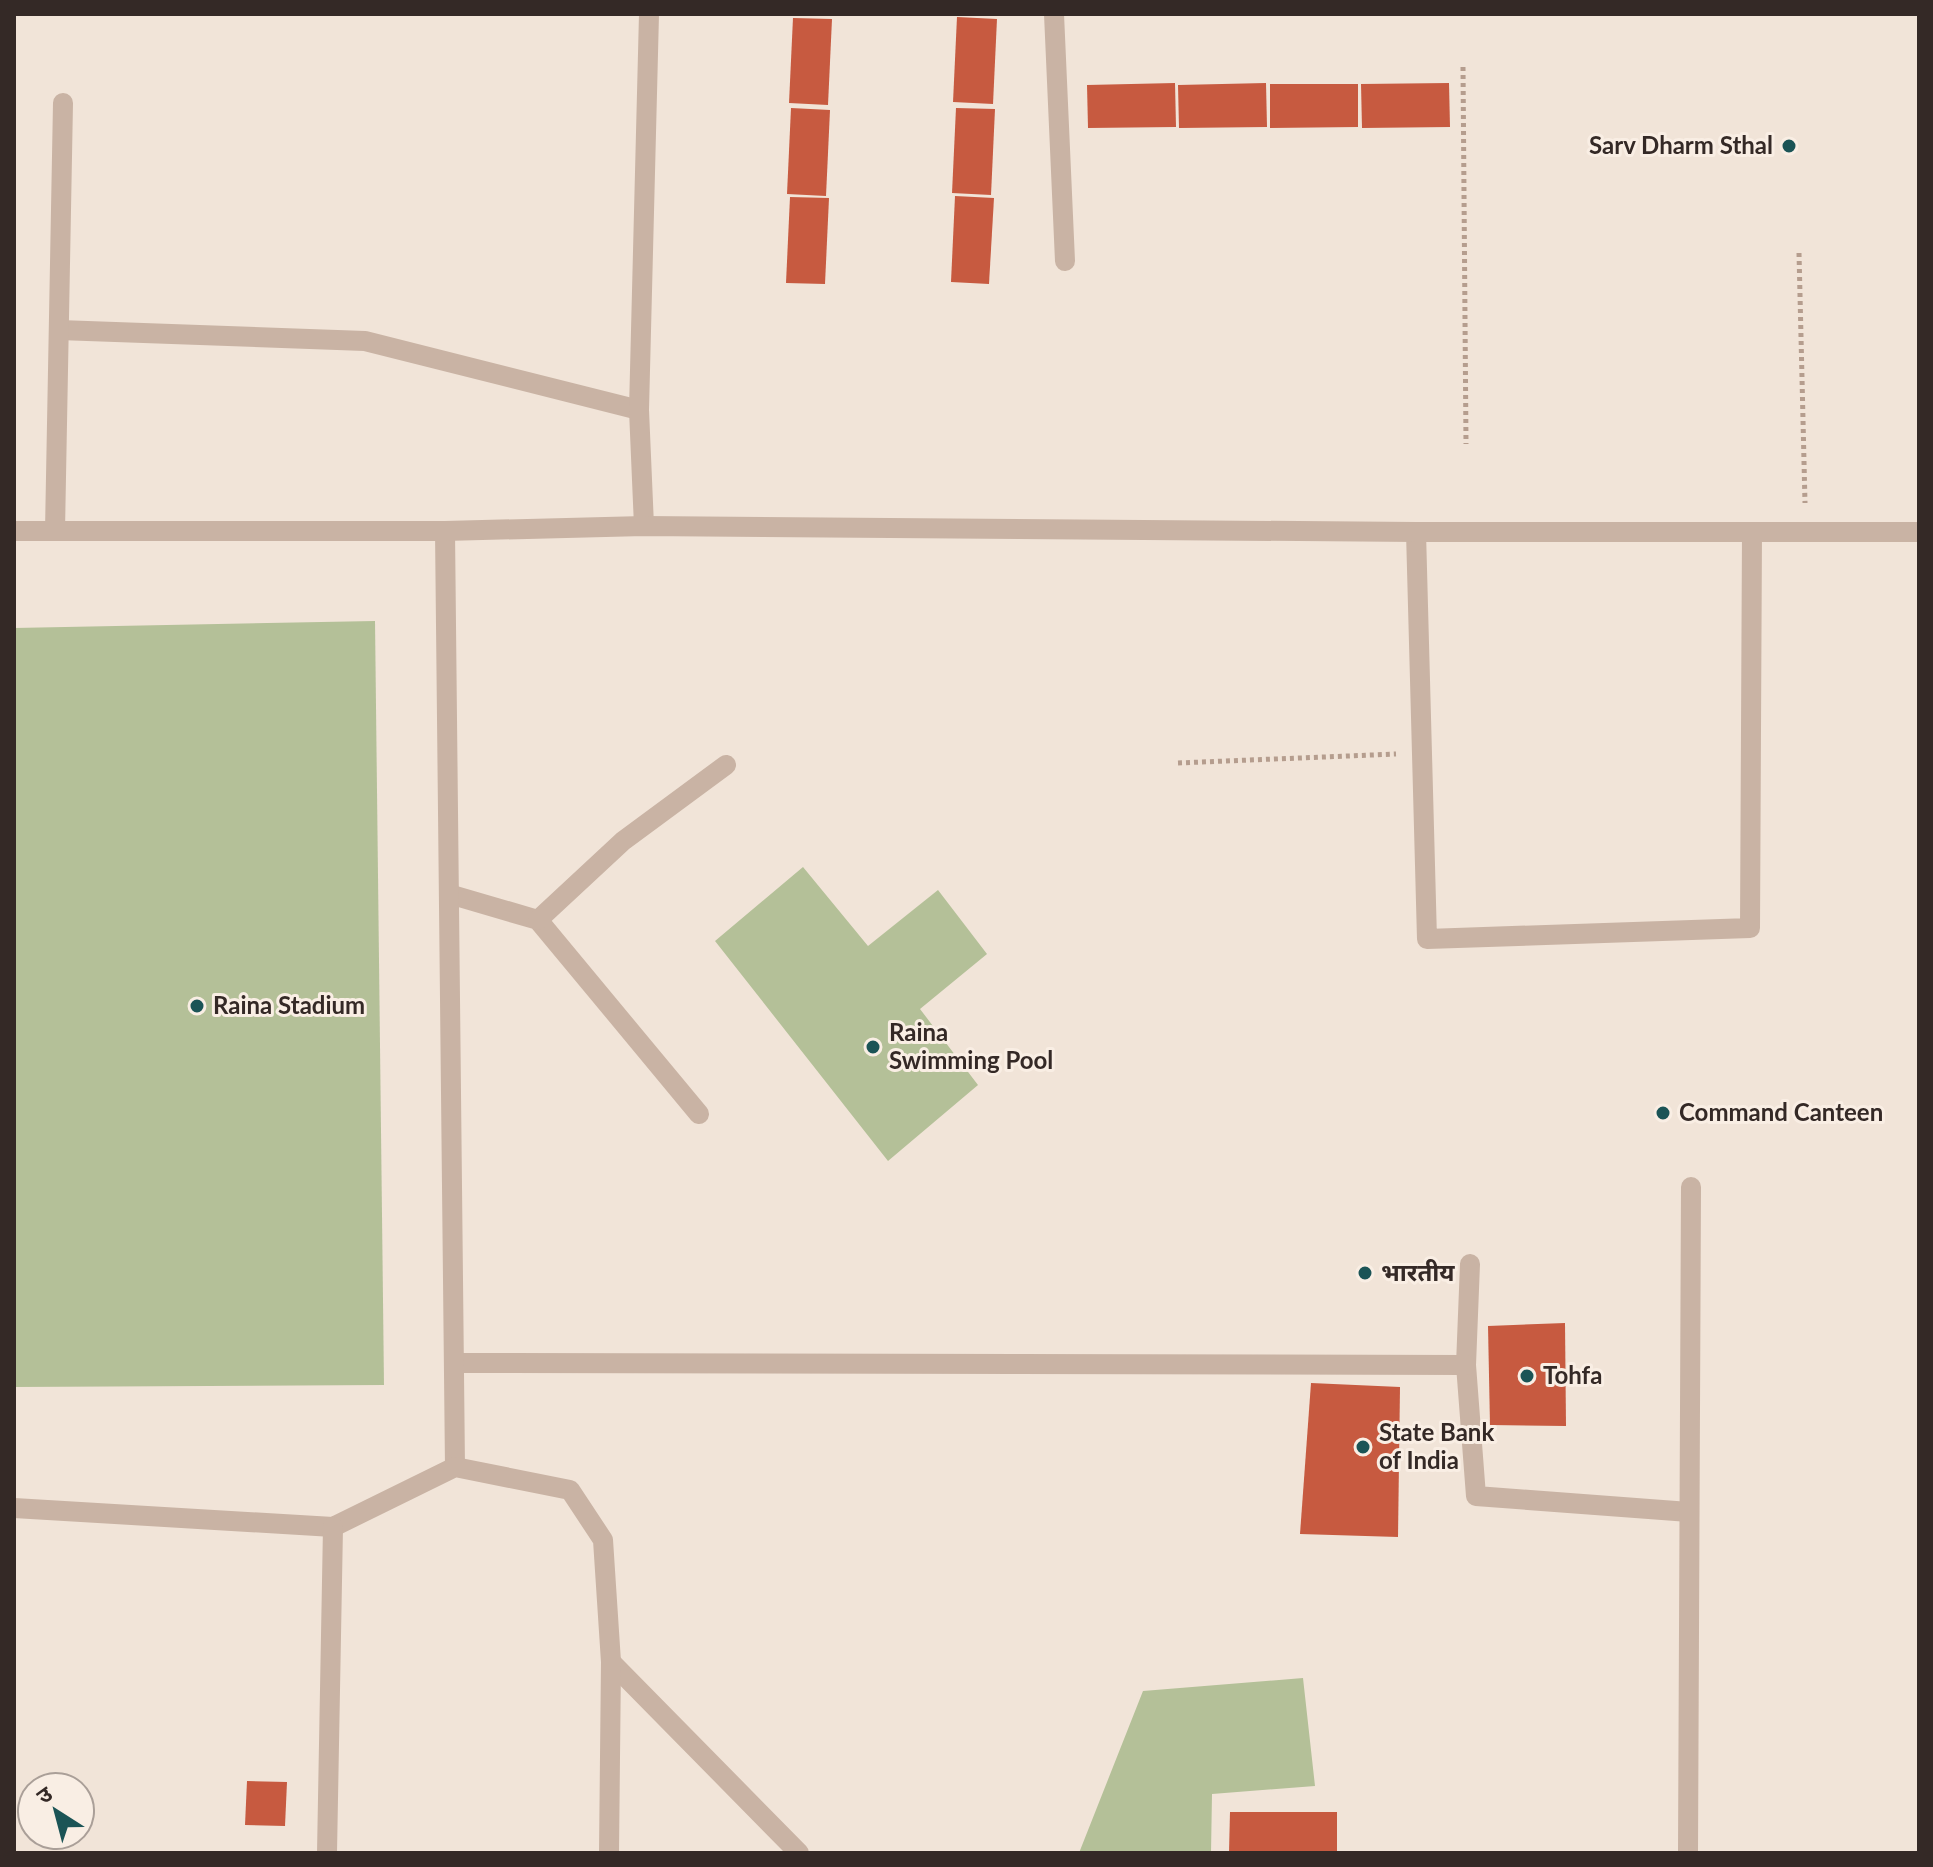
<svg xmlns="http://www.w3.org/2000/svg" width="1933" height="1867" viewBox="0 0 1933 1867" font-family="Lato,'Noto Sans Devanagari',sans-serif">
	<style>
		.green { fill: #b4c098 }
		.building { fill: #c75a40 }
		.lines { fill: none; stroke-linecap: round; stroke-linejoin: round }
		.path { stroke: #b59d8e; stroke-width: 5; stroke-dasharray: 4 4; stroke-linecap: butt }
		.service { stroke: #c9b3a4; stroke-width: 20 }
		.minor { stroke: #c9b3a4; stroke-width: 20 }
		.tertiary { stroke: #c9b3a4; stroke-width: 20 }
		.poi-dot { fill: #1b5456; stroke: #f9eee4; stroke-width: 3 }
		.labels { text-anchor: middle; stroke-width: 6; stroke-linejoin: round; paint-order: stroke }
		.poi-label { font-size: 24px; font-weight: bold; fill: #342926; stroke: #f9eee4; text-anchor: start }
	</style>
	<rect width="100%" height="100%" fill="#f1e4d8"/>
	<!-- green -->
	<g class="green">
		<path d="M375,621L384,1385L14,1387V628Z"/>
		<path d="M803,867L868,946L938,890L987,954L920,1009L978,1085L888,1161L715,941Z"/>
		<path d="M1303,1678L1315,1786L1212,1794L1211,1853H1079L1143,1691Z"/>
	</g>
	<!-- building -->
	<g class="building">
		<path d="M957,17L997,19L993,104L953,102Z"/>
		<path d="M793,18L832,19L828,105L789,103Z"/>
		<path d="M1175,83L1176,127L1088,128L1087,85Z"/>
		<path d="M1266,83L1267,127L1179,128L1178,85Z"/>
		<path d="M1449,83L1450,127L1362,128L1361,84Z"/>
		<path d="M1270,84H1358V127L1270,128Z"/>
		<path d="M791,108L830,110L826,196L787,194Z"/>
		<path d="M956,108L995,109L991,195L952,193Z"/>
		<path d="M955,196L994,198L989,284L951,282Z"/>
		<path d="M790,197L829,198L825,284L786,283Z"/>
		<path d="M1565,1323L1566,1426L1490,1425L1488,1326Z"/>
		<path d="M1311,1383L1400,1387L1398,1537L1300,1534Z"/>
		<path d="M247,1781L287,1782L285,1826L245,1825Z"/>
		<path d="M1230,1812H1337V1853H1229Z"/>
	</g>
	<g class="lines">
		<!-- path -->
		<g class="path">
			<path d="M1463,67L1466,444"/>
			<path d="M1799,253L1805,503"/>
			<path d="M1178,763L1396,754"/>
		</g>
		<!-- service -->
		<g class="service">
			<path d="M59,330L365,341L639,410"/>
			<path d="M55,531L63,103"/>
			<path d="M1416,532L1427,939L1750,928L1752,532"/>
			<path d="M449,894L538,920L699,1114"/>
			<path d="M538,920L623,841L726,765"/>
			<path d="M1470,1264L1466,1365L1476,1496L1689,1512"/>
			<path d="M454,1363L1466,1365"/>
			<path d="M611,1662L799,1853"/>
			<path d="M1688,1853L1691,1187"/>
		</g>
		<!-- minor -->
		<g class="minor">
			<path d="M1054,14L1065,261"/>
			<path d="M644,526L639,410L649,14"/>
			<path d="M445,531L455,1467"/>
			<path d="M14,1508L333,1527L455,1467L570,1490L603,1540L611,1662L609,1853"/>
			<path d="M327,1853L333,1527"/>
		</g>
		<!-- tertiary -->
		<path class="tertiary" d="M14,531H445L644,526L1416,532H1919"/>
	</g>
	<!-- markers -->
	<g class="poi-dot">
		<circle cx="1789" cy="146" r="8"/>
		<circle cx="197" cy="1006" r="8"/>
		<circle cx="873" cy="1047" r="8"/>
		<circle cx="1663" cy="1113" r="8"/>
		<circle cx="1365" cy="1273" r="8"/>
		<circle cx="1527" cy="1376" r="8"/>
		<circle cx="1363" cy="1447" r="8"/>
	</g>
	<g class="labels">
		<!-- poi labels -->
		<g class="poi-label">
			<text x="1773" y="154" text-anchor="end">Sarv Dharm Sthal</text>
			<text x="213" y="1014">Raina Stadium</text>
			<text x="889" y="1041">Raina<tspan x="889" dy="28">Swimming Pool</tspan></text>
			<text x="1679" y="1121">Command Canteen</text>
			<text x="1381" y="1281">भारतीय</text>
			<text x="1543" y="1384">Tohfa</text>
			<text x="1379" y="1441">State Bank<tspan x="1379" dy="28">of India</tspan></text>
		</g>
	</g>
	<!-- border -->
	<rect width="1933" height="1867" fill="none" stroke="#342926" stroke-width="32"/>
	<!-- north arrow -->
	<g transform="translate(56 1811) rotate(324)"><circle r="38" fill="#f9eee4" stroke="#aa9f98" stroke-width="2"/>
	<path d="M0-6L14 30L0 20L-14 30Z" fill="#1b5456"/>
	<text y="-12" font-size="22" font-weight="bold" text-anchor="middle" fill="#342926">उ</text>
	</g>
</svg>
